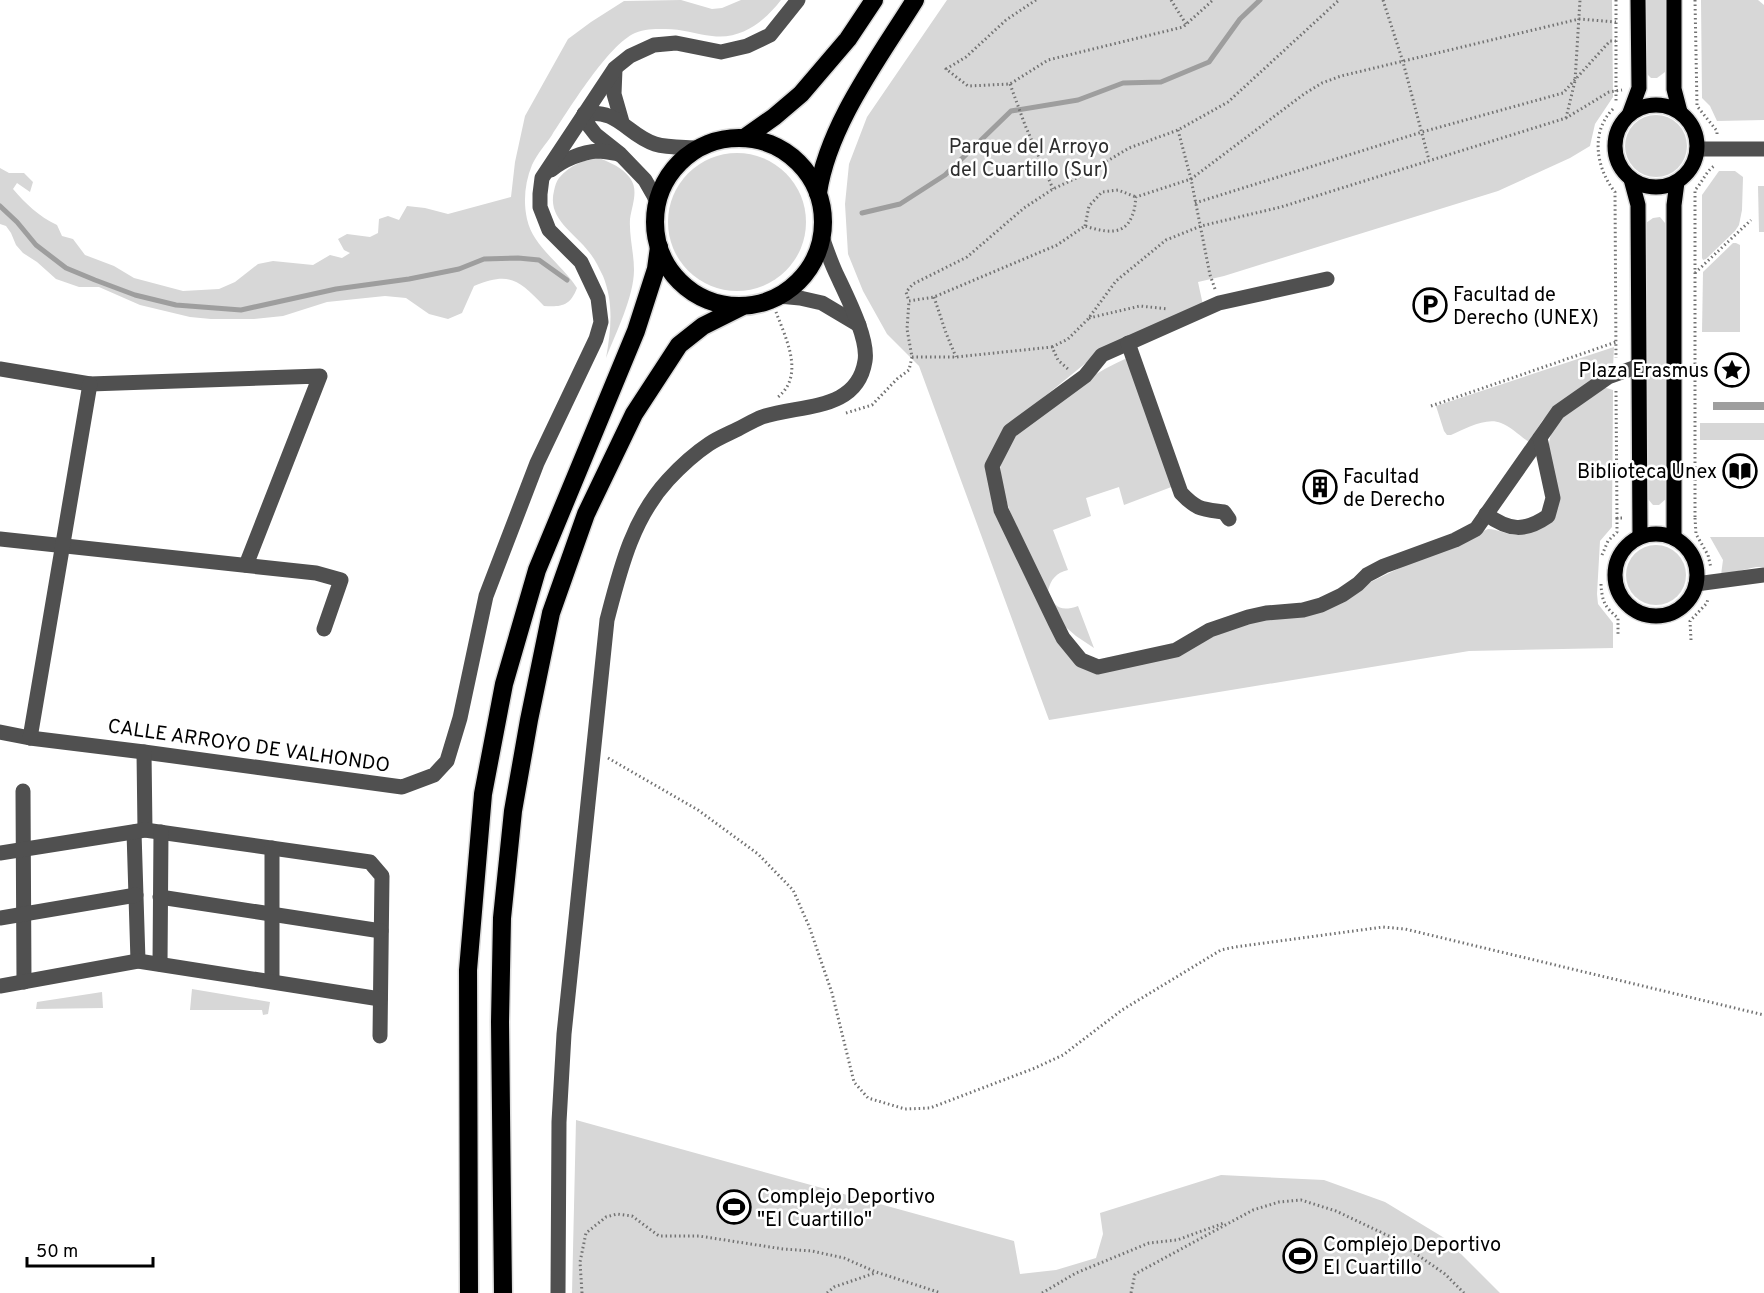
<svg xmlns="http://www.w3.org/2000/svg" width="1764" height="1293" viewBox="0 0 1764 1293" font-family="Overpass,sans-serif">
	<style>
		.green { fill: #d7d7d7 }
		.water { fill: #9e9e9e }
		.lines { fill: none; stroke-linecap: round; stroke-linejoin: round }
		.stream { stroke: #9e9e9e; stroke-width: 5 }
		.major-casing { stroke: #dbdbdb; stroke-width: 18 }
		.highway-casing { stroke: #dbdbdb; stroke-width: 21 }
		.path { stroke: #727272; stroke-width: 3; stroke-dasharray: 1.5 3; stroke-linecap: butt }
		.minor { stroke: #505050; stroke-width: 15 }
		.major { stroke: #000; stroke-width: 15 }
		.highway { stroke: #000; stroke-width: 18 }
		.labels { text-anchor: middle; stroke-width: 5; stroke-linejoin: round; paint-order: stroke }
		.park-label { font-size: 20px; fill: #2e2e2e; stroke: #fff }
		.poi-label { font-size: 20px; fill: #000; stroke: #fff; text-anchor: start }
		.street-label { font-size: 20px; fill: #000; stroke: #fff }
	</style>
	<rect width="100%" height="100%" fill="#fff"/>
	<!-- green -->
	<g class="green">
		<path d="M681,0L712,9L722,8L741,0H781C764,22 741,40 712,36C695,34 679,28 662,29C654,29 644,29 635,33C608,45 570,108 552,135C546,144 537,154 532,165C525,182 523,201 527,219C533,247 561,263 577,288C570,306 562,307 544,306C519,280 510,271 474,286L462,313L448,319L429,314L406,298L385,296L327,302L283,316L254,319H211L190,317L140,305L99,287H79L56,279L37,262L23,253L16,245L11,233L6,226L0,224V168L9,173H24L33,182L30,192L17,183L13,189C26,204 38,216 57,225L62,236L73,239L85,255L114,266L134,278L183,291L219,289L235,282L258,264L273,261L313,265L330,255L342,258L350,253L344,250L338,239L347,234L370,237L378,233L379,219L388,216L399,220L407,206L425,208L448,214L511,197L515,162L525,116L568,39L591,22L624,1Z"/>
		<path d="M947,0H1612L1613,97L1595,124L1590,146L1570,158L1498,191L1224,276L1198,282L1203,305L1103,349L1006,428L987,469L1072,650L1109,667L1209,631L1346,594L1412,562L1488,529C1498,529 1507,535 1516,535C1534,534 1548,512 1559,500C1558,482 1551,466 1549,449C1547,419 1583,401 1603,387L1613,390L1612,527L1600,541L1597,594L1598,604L1613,623V648L1469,651L1049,720L919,366L887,334L863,291L848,254L845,204L849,164L867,117Z"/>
		<path d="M1646,0H1665V72L1657,78H1651L1646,73Z"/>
		<path d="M1701,0H1758L1764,5V120L1717,121L1710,106L1702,98Z"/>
		<circle cx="1656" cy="146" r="31"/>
		<circle cx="737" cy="222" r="69"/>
		<path d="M599,158C611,163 622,167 630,178C639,190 632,205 630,219C629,236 634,253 634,270C634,296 616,333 606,358C611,330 614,303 603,276C599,268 595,259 589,252C574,232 547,219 554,191C555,186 556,182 559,178C570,165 583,160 599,158Z"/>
		<path d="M1719,171H1735L1743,177L1742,210L1739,225L1735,231L1706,259L1703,260L1702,258V195Z"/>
		<path d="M1758,186H1764V232H1759Z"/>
		<path d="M1660,217L1665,223L1667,498L1659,505H1653L1648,499L1646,223L1653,218Z"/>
		<path d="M1733,243H1736L1740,245V332H1702L1703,272Z"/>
		<path d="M1614,347L1613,368L1555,407L1542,421L1529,442C1520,436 1511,427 1501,423C1486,417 1465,429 1451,435H1447L1444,431L1436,406Z"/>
		<path d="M1127,358L1174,486L1124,505L1119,487L1086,498L1091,516L1053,530L1068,570C1056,573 1051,579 1048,591C1054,608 1061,612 1078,606L1094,648L1076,636L1061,623C1045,589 990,490 1002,456C1009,436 1031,423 1047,411C1074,389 1095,372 1127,358Z"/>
		<rect x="1700" y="423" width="64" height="17"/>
		<path d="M1710,537H1764V567H1756L1721,575L1723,560Z"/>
		<circle cx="1656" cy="575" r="30"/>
		<path d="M192,989L270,1002L268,1014L263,1015L262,1010H190Z"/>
		<path d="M102,992L103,1008L36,1009L37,1002Z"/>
		<path d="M576,1120L1014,1241L1020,1274L1056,1270L1096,1258L1103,1234L1100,1213L1221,1175L1324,1180L1385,1202L1446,1239L1500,1293H572Z"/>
	</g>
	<!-- water -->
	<rect class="water" x="1713" y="402" width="51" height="8"/>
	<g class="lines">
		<!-- stream -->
		<g class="stream">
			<path d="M0,206L17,222L36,245L66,268L95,280L135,295L176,305L241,310L336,289L409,279L459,269L484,259L518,258L539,260L567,280"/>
			<path d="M862,213L900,204L945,175L1011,111L1078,100L1123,83L1161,82L1209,62L1240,19L1260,0"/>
		</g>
		<defs>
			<g id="major">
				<path d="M1674,0V89L1680,112"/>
				<circle cx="1656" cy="146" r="41"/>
				<path d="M1629,115L1639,88L1638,0"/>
				<path d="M1631,179L1638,205L1640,537"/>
				<circle cx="1656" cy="575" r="41"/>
				<path d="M1674,538V205L1677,182"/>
			</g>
			<g id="highway">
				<circle cx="739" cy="222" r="84"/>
				<path d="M744,138L774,117L801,94L848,39L874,0"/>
				<path d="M818,193C828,125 879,58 915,0"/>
				<path d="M469,1293L468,970L483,794L504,684L537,570L636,331L656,269L659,247"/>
				<path d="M503,1293L500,1022L502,918L513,811L529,720L551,613L586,514L634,414L679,345L703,326L741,307"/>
			</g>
		</defs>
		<!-- major casing -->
		<use href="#major" class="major-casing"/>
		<!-- highway casing -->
		<use href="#highway" class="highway-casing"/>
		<!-- path -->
		<g class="path">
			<path d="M1036,0L1006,20L966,57L946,69L968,86L1010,84L1048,60L1183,27L1213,0"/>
			<path d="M1171,0L1186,24"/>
			<path d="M1383,0L1403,62L1429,160"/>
			<path d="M1616,0V103"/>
			<path d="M1695,0L1697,106L1717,131V135"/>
			<path d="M1010,84L1025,125L1053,189"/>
			<path d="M1613,109C1590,132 1596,168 1615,192L1616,358"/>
			<path d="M1566,118L1575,81L1580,0"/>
			<path d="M1178,130L1191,179L1136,197C1135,203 1135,210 1132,216C1124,238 1101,231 1085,226L1057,245L934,297L909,301L906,292L913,284L967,257L1024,208L1053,189L1089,172L1129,148L1178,130L1228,102L1339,0"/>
			<path d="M1195,203L1422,132L1563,93L1610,41H1616"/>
			<path d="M1085,226L1089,206L1102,192L1118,190L1136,197"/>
			<path d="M1695,273L1751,220"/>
			<path d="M1215,289L1210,275L1191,179L1304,94L1322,83L1341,76L1579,19L1616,22"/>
			<path d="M934,297L946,333L956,357"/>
			<path d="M776,312C786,339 805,375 778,397"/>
			<path d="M1089,318L1140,306L1168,309"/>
			<path d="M1052,347L1068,339L1088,319L1116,281L1166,240L1201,226L1281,207L1566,118L1609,92L1622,90"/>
			<path d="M912,357H956L1052,347L1058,360L1068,369"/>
			<path d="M1616,391L1617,518H1624"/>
			<path d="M1431,406L1616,342"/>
			<path d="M846,413L872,405L897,379L909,370L912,357L907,329L909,301"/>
			<path d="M1695,517V190C1703,182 1706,170 1716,165"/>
			<path d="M1695,518L1696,534L1708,555L1711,568"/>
			<path d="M1602,555L1608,541L1617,532V518"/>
			<path d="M1601,584C1602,602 1605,607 1618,618V636"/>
			<path d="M1691,640L1690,621L1707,603L1708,598"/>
			<path d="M608,758L698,810L758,854L793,890L809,926L832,993L854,1082L868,1098L905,1109L930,1108L1035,1068L1063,1055L1122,1010L1221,950L1235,947L1383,927L1405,929L1764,1015"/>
			<path d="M582,1293L580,1262L586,1233L606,1217L617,1214L632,1216L659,1236H699L783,1249L812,1251L844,1258L876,1272L941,1293"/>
			<path d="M827,1293L834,1287L875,1273"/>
			<path d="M1042,1293L1076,1273L1149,1243L1177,1240L1224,1223"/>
			<path d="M1131,1293L1135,1274L1253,1210L1279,1202L1301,1200L1336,1211L1393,1238L1445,1274L1464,1293"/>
		</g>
		<!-- minor -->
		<g class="minor">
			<path d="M615,69L614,94L622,122"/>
			<path d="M584,114C618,108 627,135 655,144C668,148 684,147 698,148"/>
			<path d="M584,114L589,126L596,135L620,154L645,180L657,201"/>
			<path d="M1697,149H1764"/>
			<path d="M551,170C563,160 582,152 598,151C604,151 612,153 618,154"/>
			<path d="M1327,279L1219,303L1102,355L1085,376L1010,431L992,466L1001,510L1056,624L1063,638L1081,660L1098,667L1176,650L1210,630L1248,617L1266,613L1303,610L1321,605L1342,595L1358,584L1367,575L1384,566L1455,540L1476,529L1558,412L1608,377L1639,366"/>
			<path d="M779,296L800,298L822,303L859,325"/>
			<path d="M1128,343L1181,493C1197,510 1202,509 1224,512L1229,519"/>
			<path d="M0,369L90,384L320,376L246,565"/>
			<path d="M1486,514C1509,531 1525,532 1548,516L1553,498L1540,438"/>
			<path d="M0,539L288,570L316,573L341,580L324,629"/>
			<path d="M1696,584L1764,575"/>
			<path d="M0,732L30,738L144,752L402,787L434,775L447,761L460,718L486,596L537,463L596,339L601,322L598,298L581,262L549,230L540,207V194L542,178L615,68L630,56L654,45L676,43L721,52L747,46L770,35L798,0"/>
			<path d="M30,738L90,384"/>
			<path d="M144,752L145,830"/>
			<path d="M23,791L24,982"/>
			<path d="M134,832L138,961"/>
			<path d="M0,853L145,830L370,862L382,876L380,1036"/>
			<path d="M160,897L381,931"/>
			<path d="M0,918L136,895"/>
			<path d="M160,964L161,832"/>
			<path d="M272,981V848"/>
			<path d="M0,986L138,961L380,999"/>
			<path d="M558,1293L559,1122L564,1034L607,620C620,570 632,519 668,480C680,467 694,454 709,444C718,438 728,434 738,429C746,425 754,420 762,417C800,404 857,412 865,361C869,338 845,293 835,271C830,260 826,248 822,237"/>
		</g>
		<!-- major -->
		<use href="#major" class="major"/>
		<!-- highway -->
		<use href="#highway" class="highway"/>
	</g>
	<!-- icons -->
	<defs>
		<symbol id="parking-ring" viewBox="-11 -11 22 22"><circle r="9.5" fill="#fff" stroke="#000" stroke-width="1.5"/><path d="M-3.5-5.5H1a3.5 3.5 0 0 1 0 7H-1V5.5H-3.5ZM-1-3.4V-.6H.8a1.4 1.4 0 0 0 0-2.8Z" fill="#000"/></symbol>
		<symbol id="sight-ring" viewBox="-11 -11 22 22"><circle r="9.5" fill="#fff" stroke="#000" stroke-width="1.5"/><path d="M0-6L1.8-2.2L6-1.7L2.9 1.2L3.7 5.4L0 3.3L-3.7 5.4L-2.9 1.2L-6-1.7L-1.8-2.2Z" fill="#000"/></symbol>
		<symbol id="library-ring" viewBox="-11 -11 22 22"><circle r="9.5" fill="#fff" stroke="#000" stroke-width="1.5"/><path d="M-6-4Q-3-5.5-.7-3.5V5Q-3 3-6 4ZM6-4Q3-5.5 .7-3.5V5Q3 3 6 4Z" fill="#000"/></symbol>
		<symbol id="building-ring" viewBox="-11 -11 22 22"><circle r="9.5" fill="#fff" stroke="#000" stroke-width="1.5"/><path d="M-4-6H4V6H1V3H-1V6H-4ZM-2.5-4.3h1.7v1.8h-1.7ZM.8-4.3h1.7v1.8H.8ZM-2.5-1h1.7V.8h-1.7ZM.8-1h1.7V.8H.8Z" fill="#000"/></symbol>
		<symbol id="stadium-ring" viewBox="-11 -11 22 22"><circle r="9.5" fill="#fff" stroke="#000" stroke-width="1.5"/><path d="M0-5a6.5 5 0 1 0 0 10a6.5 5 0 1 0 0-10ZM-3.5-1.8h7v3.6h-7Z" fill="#000"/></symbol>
	</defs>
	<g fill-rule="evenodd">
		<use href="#parking-ring" x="1411" y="286" width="38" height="38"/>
		<use href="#sight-ring" x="1713" y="351" width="38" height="38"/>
		<use href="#library-ring" x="1721" y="452" width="38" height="38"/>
		<use href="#building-ring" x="1301" y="468" width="38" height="38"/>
		<use href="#stadium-ring" x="715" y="1188" width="38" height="38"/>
		<use href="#stadium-ring" x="1281" y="1237" width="38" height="38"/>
	</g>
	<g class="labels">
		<!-- park labels -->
		<g class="park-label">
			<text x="1029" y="153">Parque del Arroyo<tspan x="1029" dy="23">del Cuartillo (Sur)</tspan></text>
		</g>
		<!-- poi labels -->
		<g class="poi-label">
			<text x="1453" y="301">Facultad de<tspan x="1453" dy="23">Derecho (UNEX)</tspan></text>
			<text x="1709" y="377" text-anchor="end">Plaza Erasmus</text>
			<text x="1717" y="478" text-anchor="end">Biblioteca Unex</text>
			<text x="1343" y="483">Facultad<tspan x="1343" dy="23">de Derecho</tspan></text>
			<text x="757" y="1203">Complejo Deportivo<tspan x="757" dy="23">"El Cuartillo"</tspan></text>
			<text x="1323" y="1251">Complejo Deportivo<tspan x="1323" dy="23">El Cuartillo</tspan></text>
		</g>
		<!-- street labels -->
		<g class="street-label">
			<text transform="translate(249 745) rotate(8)" y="7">CALLE ARROYO DE VALHONDO</text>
		</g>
	</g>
	<!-- scale -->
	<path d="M27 1257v9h126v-9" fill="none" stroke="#000000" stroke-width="3"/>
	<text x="36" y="1257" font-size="18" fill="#000000" stroke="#ffffff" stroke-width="4.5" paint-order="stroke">50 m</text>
</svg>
